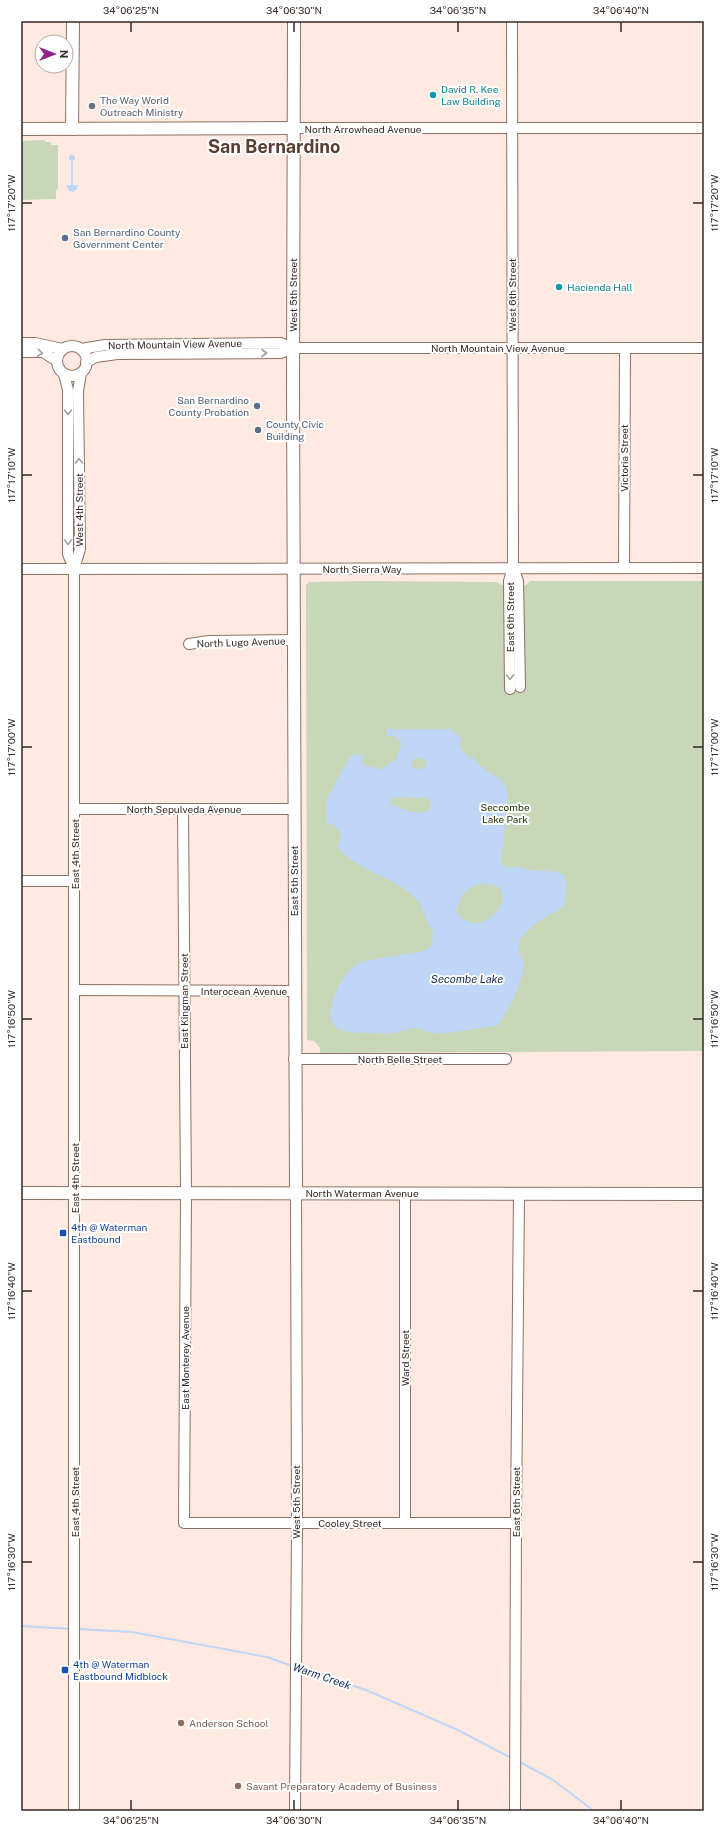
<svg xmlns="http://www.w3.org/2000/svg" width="725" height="1832" viewBox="0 0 725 1832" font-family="'Public Sans',sans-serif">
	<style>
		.green { fill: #c7d7b8 }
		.water { fill: #bfd6f7; fill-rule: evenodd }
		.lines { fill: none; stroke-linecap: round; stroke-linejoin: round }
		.stream { stroke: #bfd6f7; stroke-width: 2 }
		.minor-casing { stroke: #8e7164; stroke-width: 12 }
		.major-casing { stroke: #8e7164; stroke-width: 14 }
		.minor { stroke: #fff; stroke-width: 10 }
		.major { stroke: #fff; stroke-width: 12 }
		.oneway { stroke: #a49f9c }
		.ticks { fill: none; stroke: #352924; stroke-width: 1.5 }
		.culture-dot { fill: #0f9aa8; stroke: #fff; stroke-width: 1.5 }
		.worship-dot { fill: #6b7280; stroke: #fff; stroke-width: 1.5 }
		.service-dot { fill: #5c6f8a; stroke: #fff; stroke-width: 1.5 }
		.transit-dot { fill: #1a4fb4; stroke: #fff; stroke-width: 1.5 }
		.education-dot { fill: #8d6e63; stroke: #fff; stroke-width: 1.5 }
		.labels { text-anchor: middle; stroke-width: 4; stroke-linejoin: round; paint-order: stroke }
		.culture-label { font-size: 10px; fill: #0d838f; stroke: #fff; text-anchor: start }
		.worship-label { font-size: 10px; fill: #5b616d; stroke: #fff; text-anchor: start }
		.street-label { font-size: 10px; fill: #352924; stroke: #fff }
		.service-label { font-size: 10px; fill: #4e5e75; stroke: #fff; text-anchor: start }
		.park-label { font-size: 10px; fill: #1d3200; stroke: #fff }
		.transit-label { font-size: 10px; fill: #164399; stroke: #fff; text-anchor: start }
		.education-label { font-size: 10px; fill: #785e54; stroke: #fff; text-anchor: start }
		.water-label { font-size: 11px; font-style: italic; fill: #0d2a53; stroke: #fff }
		.town-label { font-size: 18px; font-weight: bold; fill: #593e33; stroke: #fff }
		.neatline { fill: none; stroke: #352924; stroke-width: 1.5 }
		.ticks-label { font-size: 10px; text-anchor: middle; fill: #352924 }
	</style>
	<rect width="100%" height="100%" fill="#ffeae2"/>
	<!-- green -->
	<g class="green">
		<path d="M45,140V142H51V145H58V189L56,190V199L21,200V141Z"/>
		<path d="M368,581L497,582L502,585H526L530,581H704V1051L320,1053V1048L314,1041L307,1040L306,585L309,582Z"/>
	</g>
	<!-- water -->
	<g class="water">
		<path d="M70,155H73L75,157V160H73V185H78L77,189L73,192L69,191L66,185H71V160H69V157Z"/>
		<path d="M387,729H451L462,740L459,746C460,748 467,755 468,757L470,758L473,755C476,771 500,773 506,787C510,798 505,807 505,818C504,826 505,835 504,843C503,851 499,857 502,865C508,870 512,866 520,867C523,867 525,870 529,870C544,873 569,864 566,888C566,896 566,902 561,909C547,915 518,932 518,948C519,954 524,959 524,965C525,978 506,1017 496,1026C476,1028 453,1034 432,1033C426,1032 421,1028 415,1028C408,1028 401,1032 394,1033C386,1034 377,1033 370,1033C342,1033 322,1031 334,997C341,980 347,968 364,961L424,951L432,945L433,931C432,928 429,926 428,924C424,914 423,905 414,897C391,875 359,872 337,847C345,837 339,824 326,823V800L351,755H363L362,763L367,767H377L380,770H382L389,763H392L398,758L396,756L400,752L401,743L394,736H387ZM418,757L425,760L427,765L419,770L412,767V760ZM393,797L427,798L430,801V809C421,818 402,808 392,805L390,802ZM478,884C532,878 484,950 456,912C460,898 464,890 478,884Z"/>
	</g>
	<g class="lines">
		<!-- stream -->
		<g class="stream">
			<path d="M21,1626L72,1629"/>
			<path d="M78,1629L132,1632L267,1657L292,1666"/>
			<path d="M300,1668L366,1690L458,1730L511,1758"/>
			<path d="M518,1761L553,1780L594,1811"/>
		</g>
		<defs>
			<g id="minor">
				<path d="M293,128H704"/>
				<path d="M21,343H35L63,349"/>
				<circle cx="72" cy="361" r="15"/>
				<path d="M81,349L105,345L281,343L293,348"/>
				<path d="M21,352H43L57,361"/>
				<path d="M86,362L96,357L117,354L281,353L293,348H704"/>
				<path d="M64,374L68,390V554L74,569"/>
				<path d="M513,568L518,581L520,687"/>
				<path d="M624,568L625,348"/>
				<path d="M21,569L704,568"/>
				<path d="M189,644L209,641L293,640"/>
				<path d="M510,689L509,581L513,568L512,21"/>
				<path d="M75,809H294"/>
				<path d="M183,809L186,1193L184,1523H516"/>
				<path d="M21,881H75"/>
				<path d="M75,990L294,991"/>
				<path d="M294,1059H506"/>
				<path d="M405,1523V1193"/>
				<path d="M74,1811V569L80,549L78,391L81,373"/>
				<path d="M295,1811L297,1523L296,1193"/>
				<path d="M515,1811L516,1520L519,1193"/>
			</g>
			<g id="major">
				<path d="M294,21L293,386L296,1193"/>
				<path d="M21,129L293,128"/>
				<path d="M72,129L73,21"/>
				<path d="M21,1193L704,1194"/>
			</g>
		</defs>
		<!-- minor casing -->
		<use href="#minor" class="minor-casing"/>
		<!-- major casing -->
		<use href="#major" class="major-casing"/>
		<!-- minor -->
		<use href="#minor" class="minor"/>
		<!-- major -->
		<use href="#major" class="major"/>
	</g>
	<!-- one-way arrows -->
	<defs><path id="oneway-chevron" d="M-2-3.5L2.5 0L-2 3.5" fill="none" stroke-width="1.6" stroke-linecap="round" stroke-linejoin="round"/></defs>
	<g class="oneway">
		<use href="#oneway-chevron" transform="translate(40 353) rotate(6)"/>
		<use href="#oneway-chevron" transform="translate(264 353)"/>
		<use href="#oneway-chevron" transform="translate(68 412) rotate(90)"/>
		<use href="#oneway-chevron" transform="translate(79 461) rotate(-91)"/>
		<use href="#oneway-chevron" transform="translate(68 542) rotate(90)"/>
		<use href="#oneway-chevron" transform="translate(510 677) rotate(89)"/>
	</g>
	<!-- ticks -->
	<path class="ticks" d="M131,22V32M294,22V32M458,22V32M621,22V32M22,203H32M693,203H703M22,475H32M693,475H703M22,747H32M693,747H703M22,1019H32M693,1019H703M22,1291H32M693,1291H703M22,1562H32M693,1562H703M131,1800V1810M294,1800V1810M458,1800V1810M621,1800V1810"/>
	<!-- markers -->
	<g class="culture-dot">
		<circle cx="433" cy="95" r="4"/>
		<circle cx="559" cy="287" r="4"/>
	</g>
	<circle class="worship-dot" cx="92" cy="106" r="4"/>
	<g class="service-dot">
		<circle cx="65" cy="238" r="4"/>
		<circle cx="257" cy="406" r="4"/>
		<circle cx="258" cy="430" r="4"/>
	</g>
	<g class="transit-dot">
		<rect x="59" y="1229" width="8" height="8" rx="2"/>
		<rect x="61" y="1666" width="8" height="8" rx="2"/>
	</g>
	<g class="education-dot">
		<circle cx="181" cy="1723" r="4"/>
		<circle cx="238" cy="1786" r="4"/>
	</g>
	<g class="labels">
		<!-- culture labels -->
		<g class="culture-label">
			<text x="441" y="93">David R. Kee<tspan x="441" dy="12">Law Building</tspan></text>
			<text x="567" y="291">Hacienda Hall</text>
		</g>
		<!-- worship labels -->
		<g class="worship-label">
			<text x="100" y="104">The Way World<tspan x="100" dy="12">Outreach Ministry</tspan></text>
		</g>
		<!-- street labels -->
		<g class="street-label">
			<text x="363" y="133">North Arrowhead Avenue</text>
			<text transform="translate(293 295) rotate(-90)" y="4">West 5th Street</text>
			<text transform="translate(512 295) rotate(-90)" y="4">West 6th Street</text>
			<text transform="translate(175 344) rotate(-1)" y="4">North Mountain View Avenue</text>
			<text x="498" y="352">North Mountain View Avenue</text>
			<text transform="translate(624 458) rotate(-90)" y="4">Victoria Street</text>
			<text transform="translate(79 510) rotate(-90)" y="4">West 4th Street</text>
			<text x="362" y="573">North Sierra Way</text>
			<text transform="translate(510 617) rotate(-90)" y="4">East 6th Street</text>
			<text transform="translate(241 642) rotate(-2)" y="4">North Lugo Avenue</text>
			<text x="184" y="813">North Sepulveda Avenue</text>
			<text transform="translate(75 854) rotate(-90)" y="4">East 4th Street</text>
			<text transform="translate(294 881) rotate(-90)" y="4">East 5th Street</text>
			<text x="244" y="995">Interocean Avenue</text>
			<text transform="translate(184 1001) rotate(-90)" y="4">East Kingman Street</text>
			<text x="400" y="1063">North Belle Street</text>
			<text transform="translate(75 1178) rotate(-90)" y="4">East 4th Street</text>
			<text x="362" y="1197">North Waterman Avenue</text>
			<text transform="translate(185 1358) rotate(-90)" y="4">East Monterey Avenue</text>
			<text transform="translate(405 1358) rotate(-90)" y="4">Ward Street</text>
			<text transform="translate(75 1502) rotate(-90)" y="4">East 4th Street</text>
			<text transform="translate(296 1502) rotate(-90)" y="4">West 5th Street</text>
			<text transform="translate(516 1502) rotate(-90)" y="4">East 6th Street</text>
			<text x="350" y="1527">Cooley Street</text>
		</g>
		<!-- service labels -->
		<g class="service-label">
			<text x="73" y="236">San Bernardino County<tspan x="73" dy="12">Government Center</tspan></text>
			<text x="249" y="404" text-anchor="end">San Bernardino<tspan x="249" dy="12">County Probation</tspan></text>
			<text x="266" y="428">County Civic<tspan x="266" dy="12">Building</tspan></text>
		</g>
		<!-- park labels -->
		<g class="park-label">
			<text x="505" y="811">Seccombe<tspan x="505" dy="12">Lake Park</tspan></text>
		</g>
		<!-- transit labels -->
		<g class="transit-label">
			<text x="71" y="1231">4th @ Waterman<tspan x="71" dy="12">Eastbound</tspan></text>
			<text x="73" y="1668">4th @ Waterman<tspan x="73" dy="12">Eastbound Midblock</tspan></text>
		</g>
		<!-- education labels -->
		<g class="education-label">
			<text x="189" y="1727">Anderson School</text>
			<text x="246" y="1790">Savant Preparatory Academy of Business</text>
		</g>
		<!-- water labels -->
		<g class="water-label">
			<text x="467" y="983">Secombe Lake</text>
			<text transform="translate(322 1676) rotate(19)" y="4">Warm Creek</text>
		</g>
		<!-- town labels -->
		<g class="town-label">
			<text x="274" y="153">San Bernardino</text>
		</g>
	</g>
	<!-- border -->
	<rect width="725" height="1832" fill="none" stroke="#ffffff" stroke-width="44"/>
	<!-- north arrow -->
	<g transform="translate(54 54) rotate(90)"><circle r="19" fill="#ffffff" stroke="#aea9a7"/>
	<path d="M0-3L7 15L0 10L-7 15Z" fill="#8d258a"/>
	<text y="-6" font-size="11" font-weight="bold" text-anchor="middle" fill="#352924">N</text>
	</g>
	<rect x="22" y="22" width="681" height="1788" class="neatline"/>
	<g class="ticks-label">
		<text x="131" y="14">34°06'25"N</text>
		<text x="294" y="14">34°06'30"N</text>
		<text x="458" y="14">34°06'35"N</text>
		<text x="621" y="14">34°06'40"N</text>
		<text transform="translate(714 203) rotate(-90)" y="4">117°17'20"W</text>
		<text transform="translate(11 203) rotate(-90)" y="4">117°17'20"W</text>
		<text transform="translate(11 475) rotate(-90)" y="4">117°17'10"W</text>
		<text transform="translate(714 475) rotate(-90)" y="4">117°17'10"W</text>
		<text transform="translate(714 747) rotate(-90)" y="4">117°17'00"W</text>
		<text transform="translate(11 747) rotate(-90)" y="4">117°17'00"W</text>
		<text transform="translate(11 1019) rotate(-90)" y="4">117°16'50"W</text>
		<text transform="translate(714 1019) rotate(-90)" y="4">117°16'50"W</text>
		<text transform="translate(11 1291) rotate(-90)" y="4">117°16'40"W</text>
		<text transform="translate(714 1291) rotate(-90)" y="4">117°16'40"W</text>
		<text transform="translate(11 1562) rotate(-90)" y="4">117°16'30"W</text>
		<text transform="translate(714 1562) rotate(-90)" y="4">117°16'30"W</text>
		<text x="131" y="1824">34°06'25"N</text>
		<text x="294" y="1824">34°06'30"N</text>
		<text x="458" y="1824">34°06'35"N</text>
		<text x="621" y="1824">34°06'40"N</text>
	</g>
</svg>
